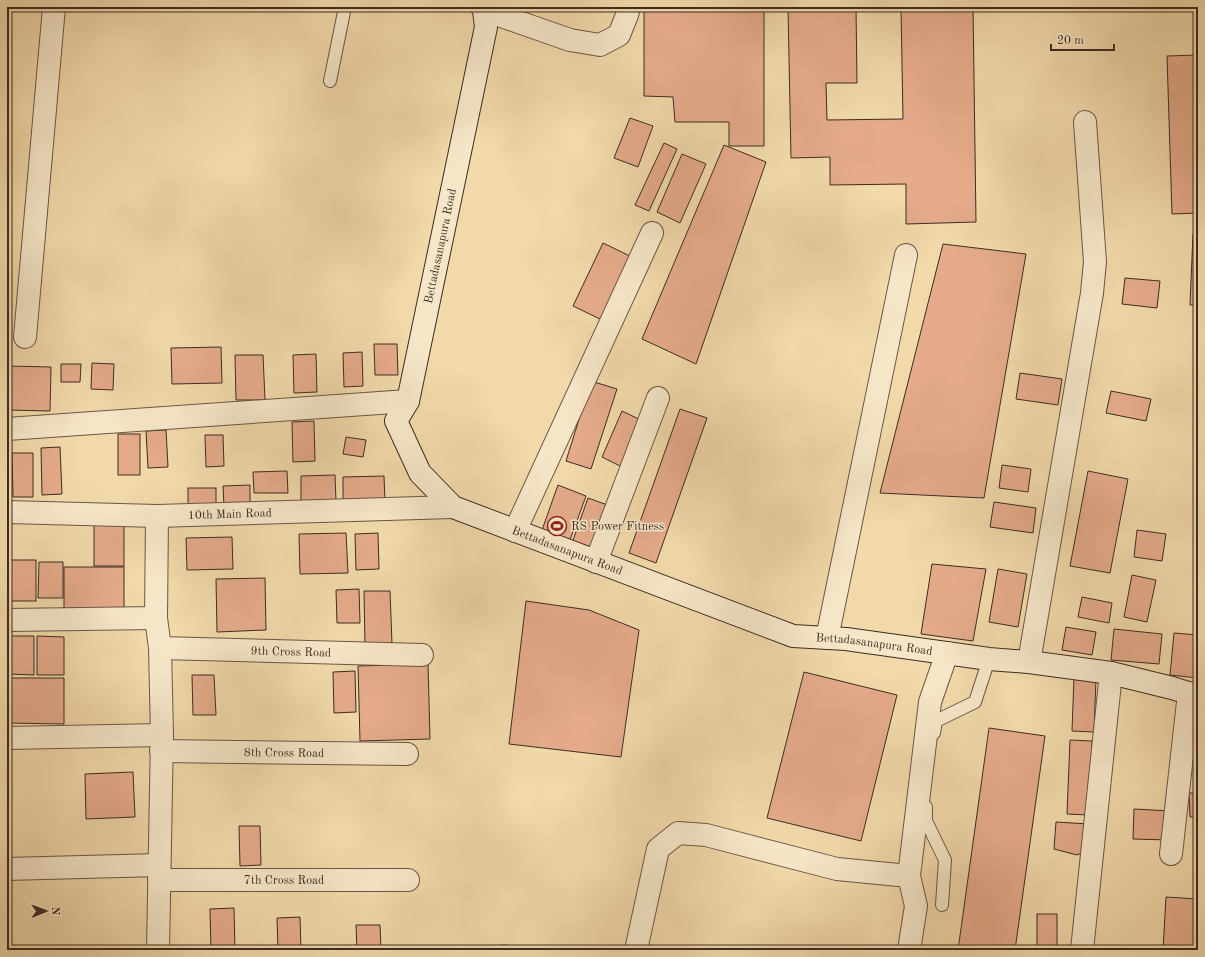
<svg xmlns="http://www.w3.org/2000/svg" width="1205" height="957" viewBox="0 0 1205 957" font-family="'Old Standard TT',serif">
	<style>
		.building { fill: #e5ab8b; stroke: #3d2c23 }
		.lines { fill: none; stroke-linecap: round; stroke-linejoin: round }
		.lane-casing { stroke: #6a5745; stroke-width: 14 }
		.street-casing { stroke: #6a5745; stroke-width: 24 }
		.secondary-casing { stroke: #3d2c23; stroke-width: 24 }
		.lane { stroke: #f6e6c8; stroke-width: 12 }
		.street { stroke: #f6e6c8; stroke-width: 22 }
		.secondary { stroke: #f6e6c8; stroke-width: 22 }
		.labels { text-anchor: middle; stroke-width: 3; stroke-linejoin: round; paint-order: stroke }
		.street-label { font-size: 12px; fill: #3d2c23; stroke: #f6e6c8 }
		.poi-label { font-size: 12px; fill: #3d2c23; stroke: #f6e6c8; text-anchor: start }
	</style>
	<rect width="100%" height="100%" fill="#f1d9aa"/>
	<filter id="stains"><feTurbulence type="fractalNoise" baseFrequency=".005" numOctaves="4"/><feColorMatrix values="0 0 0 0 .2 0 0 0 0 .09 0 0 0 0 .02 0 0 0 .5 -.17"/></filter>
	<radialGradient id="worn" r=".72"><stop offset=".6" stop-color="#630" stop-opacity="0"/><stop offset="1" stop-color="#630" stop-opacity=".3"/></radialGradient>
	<!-- building -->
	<g class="building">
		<path d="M788,7H856L857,83H826L827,120L903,119L901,9H863V7H973L976,222L906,224V184L830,185V157L791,158Z"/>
		<path d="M644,9L764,10V146H729V122H675L673,97L644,96Z"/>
		<path d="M1198,55V213L1172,214L1167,56Z"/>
		<path d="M630,118L653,126L638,167L614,158Z"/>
		<path d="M664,143L677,149L649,211L635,205Z"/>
		<path d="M724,145L766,162L696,364L642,339Z"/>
		<path d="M682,154L706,164L680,223L657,212Z"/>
		<path d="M1193,234H1198V305H1190Z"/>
		<path d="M603,243L634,258L604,321L573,306Z"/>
		<path d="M943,244L1026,254L984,498L880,493Z"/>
		<path d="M1125,278L1160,281L1157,308L1122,304Z"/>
		<path d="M374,344H397L398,375H375Z"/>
		<path d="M221,347L222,383L172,384L171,348Z"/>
		<path d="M362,352L363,386L344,387L343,353Z"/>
		<path d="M316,354L317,392L294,393L293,355Z"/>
		<path d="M235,355H263L265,400H236Z"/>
		<path d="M92,363L114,364L113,390L91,389Z"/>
		<path d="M61,364H81L80,382H61Z"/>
		<path d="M7,366L51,367L50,411L7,410Z"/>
		<path d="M1020,373L1062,379L1058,405L1016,399Z"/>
		<path d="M591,381L617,389L591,469L566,461Z"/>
		<path d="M1111,391L1151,399L1146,421L1106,413Z"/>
		<path d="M680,409L707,418L656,563L629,553Z"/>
		<path d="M622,411L645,422L624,468L602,457Z"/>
		<path d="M314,421L315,461L293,462L292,422Z"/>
		<path d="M166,430L168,467L148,468L146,431Z"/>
		<rect x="118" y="434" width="22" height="41"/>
		<path d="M205,435H223L224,466L206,467Z"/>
		<path d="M346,437L366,440L363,457L343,454Z"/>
		<path d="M60,447L62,494L42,495L41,448Z"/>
		<path d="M12,453H33V497H13Z"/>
		<path d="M1002,465L1031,469L1028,492L999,488Z"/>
		<path d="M287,471L288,493H254L253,472Z"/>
		<path d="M1088,471L1128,479L1110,573L1070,566Z"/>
		<path d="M335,475L336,501L301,502V476Z"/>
		<path d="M384,476L385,501L343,502V477Z"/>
		<path d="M250,485V506L224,507L223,486Z"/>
		<path d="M558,485L586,496L570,540L542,530Z"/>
		<rect x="188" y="488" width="28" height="22"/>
		<path d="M588,498L613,507L597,552L572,543Z"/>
		<path d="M994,502L1036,508L1033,533L990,527Z"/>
		<rect x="94" y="522" width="30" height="44"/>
		<path d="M1137,530L1166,534L1162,561L1134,557Z"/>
		<path d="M346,533L348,573L300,574L299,534Z"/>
		<path d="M378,533L379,569L356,570L355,534Z"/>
		<path d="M232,537L233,569L187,570L186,538Z"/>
		<rect x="10" y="560" width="26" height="41"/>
		<path d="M39,562H63V598H38Z"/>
		<path d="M932,564L986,569L973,641L921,634Z"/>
		<rect x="64" y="567" width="60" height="45"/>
		<path d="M998,569L1027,574L1018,627L989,622Z"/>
		<path d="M1132,575L1156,580L1147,622L1124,617Z"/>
		<path d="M265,578L266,630L217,632L216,579Z"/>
		<path d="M359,589L360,623H337L336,590Z"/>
		<path d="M364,591H390L392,644L365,645Z"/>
		<path d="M1082,597L1112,603L1109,623L1078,617Z"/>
		<path d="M526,601L589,610L639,630L621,757L509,744Z"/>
		<path d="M1066,627L1096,632L1092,655L1062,650Z"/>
		<path d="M1114,629L1162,634L1159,664L1111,660Z"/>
		<path d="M1174,633L1198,635V678L1170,675Z"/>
		<path d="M9,636H34V675L9,674Z"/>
		<path d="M37,636L64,637V675H37Z"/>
		<path d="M428,664L430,739L360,741L358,666Z"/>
		<path d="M355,671L356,712L334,713L333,672Z"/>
		<path d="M804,672L897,695L861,841L767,818Z"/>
		<path d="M192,675H214L216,715H193Z"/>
		<path d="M1074,677L1096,678L1094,732L1072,731Z"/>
		<path d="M8,678H64V724L8,723Z"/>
		<path d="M989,728L1045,736L1015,950H958Z"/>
		<path d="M1070,740L1092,741L1089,815L1067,814Z"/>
		<path d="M133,772L135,817L86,819L85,774Z"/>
		<path d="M1189,793H1198V817H1190Z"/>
		<path d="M1134,809L1170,811L1169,840L1133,839Z"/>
		<path d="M1056,822L1089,824L1086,851L1077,855L1054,849Z"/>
		<path d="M239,826H260L261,865L240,866Z"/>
		<path d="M1166,897L1198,899V950H1163Z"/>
		<path d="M234,908L235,950H211L210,909Z"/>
		<rect x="1037" y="914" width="20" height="36"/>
		<path d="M300,917L301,950H278L277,918Z"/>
		<path d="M356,925H380L381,950H357Z"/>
		<path d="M507,945V950H487L486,946Z"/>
		<path d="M452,947V950H428V948Z"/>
	</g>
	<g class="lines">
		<defs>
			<g id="lane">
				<path d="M330,81L345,7"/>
				<path d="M934,733L936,721L975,702L989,659"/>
				<path d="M926,807V821L945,860L942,905"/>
			</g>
			<g id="street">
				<path d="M484,10L570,40L600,45L619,35L627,15L629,7"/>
				<path d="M25,337L54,7"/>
				<path d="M7,429L408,401"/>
				<path id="s1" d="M7,512L157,516L453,507"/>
				<path d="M157,516L156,618L160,648L162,735L158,950"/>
				<path d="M515,531L652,233"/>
				<path d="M596,562L658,398"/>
				<path d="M7,620L156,618"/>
				<path d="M827,638L906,255"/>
				<path id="s2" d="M160,648L422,655"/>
				<path d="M1029,662L1092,293L1095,262L1085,122"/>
				<path d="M7,738L162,735"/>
				<path id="s3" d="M161,751L407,754"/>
				<path d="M1171,854L1189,693"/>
				<path d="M7,869L159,865"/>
				<path id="s4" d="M159,880H408"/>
				<path d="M636,950L658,849L678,833L706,835L837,869L909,876"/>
				<path d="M909,950L916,906L909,876L930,702L947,653"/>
				<path d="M1082,950L1111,673"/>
			</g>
			<g id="secondary">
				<path id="s5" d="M482,7L484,10L486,27L408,401L396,421L420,473L453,507L793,636L846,639L989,659L1029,662L1111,673L1172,688L1198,696"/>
			</g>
		</defs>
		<!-- lane casing -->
		<use href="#lane" class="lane-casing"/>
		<!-- street casing -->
		<use href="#street" class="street-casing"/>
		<!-- secondary casing -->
		<use href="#secondary" class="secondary-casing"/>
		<!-- lane -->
		<use href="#lane" class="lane"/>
		<!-- street -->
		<use href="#street" class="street"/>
		<!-- secondary -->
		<use href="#secondary" class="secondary"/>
	</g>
	<!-- icons -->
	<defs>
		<symbol id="stadium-ring" viewBox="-11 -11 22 22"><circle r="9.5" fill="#f6e6c8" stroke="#8f2418" stroke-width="1.5"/><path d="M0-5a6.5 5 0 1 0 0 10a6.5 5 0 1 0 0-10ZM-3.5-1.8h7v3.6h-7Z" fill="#8f2418"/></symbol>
	</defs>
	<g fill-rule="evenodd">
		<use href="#stadium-ring" x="546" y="515" width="22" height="22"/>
	</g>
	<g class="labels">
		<!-- street labels -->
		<g class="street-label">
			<text transform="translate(440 246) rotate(-78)" y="4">Bettadasanapura Road</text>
			<text dy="4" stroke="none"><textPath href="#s1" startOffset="223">10th Main Road</textPath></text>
			<text dy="4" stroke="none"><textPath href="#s5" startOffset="653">Bettadasanapura Road</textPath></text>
			<text dy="4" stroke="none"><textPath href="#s5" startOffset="976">Bettadasanapura Road</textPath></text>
			<text dy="4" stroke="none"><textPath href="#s2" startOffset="131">9th Cross Road</textPath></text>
			<text dy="4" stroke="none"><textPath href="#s3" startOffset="123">8th Cross Road</textPath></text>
			<text dy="4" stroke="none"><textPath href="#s4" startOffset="125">7th Cross Road</textPath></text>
		</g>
		<!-- poi labels -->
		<g class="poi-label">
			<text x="571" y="530">RS Power Fitness</text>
		</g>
	</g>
	<!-- margin -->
	<rect width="1205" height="957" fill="none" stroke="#f1d9aa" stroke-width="24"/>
	<rect x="8" y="8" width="1189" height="941" fill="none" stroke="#3d2c23" stroke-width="2"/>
	<rect x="12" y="12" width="1181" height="933" fill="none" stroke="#3d2c23"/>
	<!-- north arrow -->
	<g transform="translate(46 911) rotate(89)" stroke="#f6e6c8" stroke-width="3" paint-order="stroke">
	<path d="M0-3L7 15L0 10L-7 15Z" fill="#3d2c23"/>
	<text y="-6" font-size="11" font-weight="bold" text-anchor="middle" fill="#3d2c23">N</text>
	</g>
	<!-- scale -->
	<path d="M1051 44v6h63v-6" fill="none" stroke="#3d2c23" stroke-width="2"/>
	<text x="1057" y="44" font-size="12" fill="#3d2c23" stroke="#f6e6c8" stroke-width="3" paint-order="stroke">20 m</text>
	<rect width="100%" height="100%" filter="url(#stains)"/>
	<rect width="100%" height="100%" fill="url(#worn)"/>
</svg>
